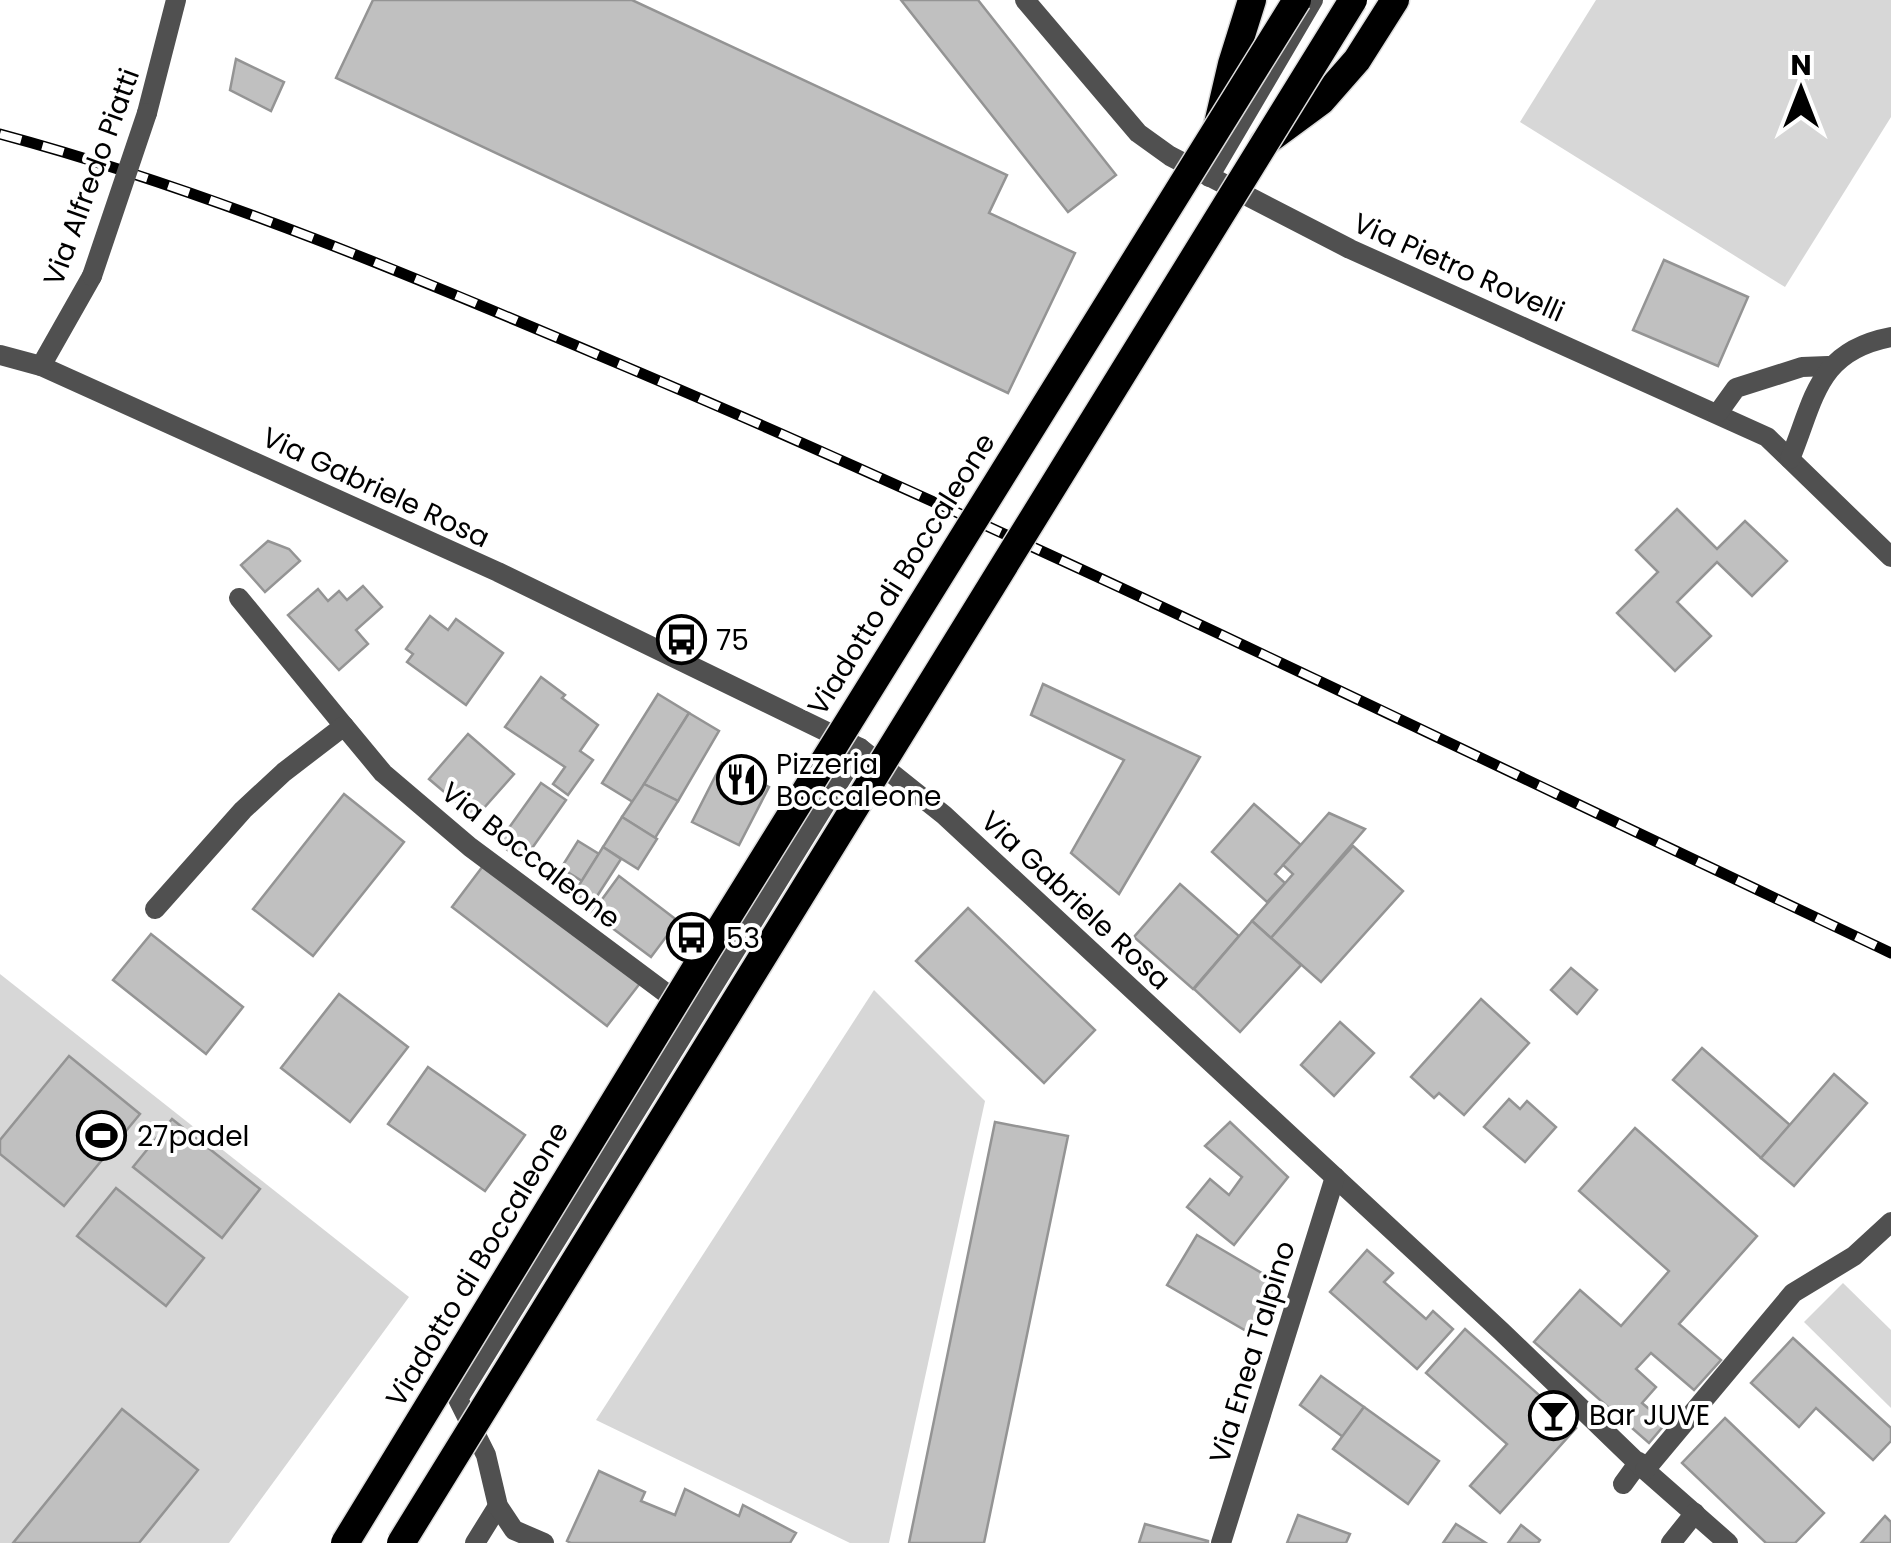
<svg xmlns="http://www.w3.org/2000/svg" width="1891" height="1543" viewBox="0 0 1891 1543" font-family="Poppins,sans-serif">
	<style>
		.green { fill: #d7d7d7 }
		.building { fill: #c0c0c0; stroke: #949494; stroke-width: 2.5 }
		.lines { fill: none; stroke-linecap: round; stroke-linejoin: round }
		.trunk-casing { stroke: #dbdbdb; stroke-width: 31 }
		.pedestrian { stroke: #505050; stroke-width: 20 }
		.minor { stroke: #505050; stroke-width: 20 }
		.tertiary { stroke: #505050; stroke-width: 20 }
		.trunk { stroke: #000; stroke-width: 28 }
		.rail-casing { stroke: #000; stroke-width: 11 }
		.rail { stroke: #fff; stroke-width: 8; stroke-dasharray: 22; stroke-linecap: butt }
		.trunk-bridge-casing { stroke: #dbdbdb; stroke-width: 31; stroke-linecap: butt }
		.tertiary-bridge { stroke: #505050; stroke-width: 20 }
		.trunk-bridge { stroke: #000; stroke-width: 28 }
		.labels { text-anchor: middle; stroke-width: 8; stroke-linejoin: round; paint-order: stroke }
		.street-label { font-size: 28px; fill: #000; stroke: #fff }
		.poi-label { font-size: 28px; fill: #000; stroke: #fff; text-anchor: start }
	</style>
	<rect width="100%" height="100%" fill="#fff"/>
	<!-- green -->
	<g class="green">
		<path d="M1596,0H1891V117L1785,287L1520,122Z"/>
		<path d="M0,974L409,1297L229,1543H0Z"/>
		<path d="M874,990L985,1101L889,1543H850L596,1420Z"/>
		<path d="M1843,1283L1891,1330V1408L1804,1322Z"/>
	</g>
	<!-- building -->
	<g class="building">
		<path d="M373,0H632L1007,175L989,213L1075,253L1008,393L336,78Z"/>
		<path d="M901,0H978L1116,175L1068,212Z"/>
		<path d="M236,59L284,82L271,111L230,90Z"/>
		<path d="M1664,260L1748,297L1718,366L1633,330Z"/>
		<path d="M1677,509L1717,549L1745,521L1787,561L1752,596L1717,562L1677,602L1711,636L1675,671L1617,613L1658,572L1636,550Z"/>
		<path d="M268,541L289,549L300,561L265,592L241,565Z"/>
		<path d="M363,586L382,607L356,630L368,644L339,670L288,615L318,589L328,601L339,591L347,600Z"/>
		<path d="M430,616L448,630L456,619L503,653L466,705L407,662L413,654L406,649Z"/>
		<path d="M541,677L565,695L562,698L598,725L580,751L593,760L568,795L553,784L565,767L505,727Z"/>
		<path d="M1043,684L1200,757L1119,894L1071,853L1124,760L1031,715Z"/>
		<path d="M658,694L689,713L633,802L602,783Z"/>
		<path d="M689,713L719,731L678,801L644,784Z"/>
		<path d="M468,734L514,774L475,818L429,779Z"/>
		<path d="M722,763L769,787L739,845L692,822Z"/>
		<path d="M541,783L566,800L523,861L498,843Z"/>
		<path d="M644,784L678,801L655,838L622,817Z"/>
		<path d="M344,794L404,842L313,956L253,909Z"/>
		<path d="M1254,804L1301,845L1275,874L1285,883L1267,902L1212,852Z"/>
		<path d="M1329,813L1365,829L1271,938L1252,921L1293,874L1283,865Z"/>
		<path d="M622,817L657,839L638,869L603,847Z"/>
		<path d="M578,841L599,854L582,881L561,868Z"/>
		<path d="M1353,846L1403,891L1321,982L1271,938Z"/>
		<path d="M603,847L621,859L592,904L574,893Z"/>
		<path d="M486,862L641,982L607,1026L452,907Z"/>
		<path d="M619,876L678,921L651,957L592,913Z"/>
		<path d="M1180,884L1239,936L1193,989L1134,937Z"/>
		<path d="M968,908L1095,1030L1044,1083L916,961Z"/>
		<path d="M1252,921L1301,965L1240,1032L1194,989Z"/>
		<path d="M151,934L243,1007L206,1054L113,980Z"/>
		<path d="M1571,968L1597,990L1577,1014L1551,990Z"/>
		<path d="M339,994L408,1047L350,1122L281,1068Z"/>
		<path d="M1481,999L1529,1043L1464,1115L1439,1093L1434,1098L1411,1077Z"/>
		<path d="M1340,1022L1374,1053L1334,1096L1301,1065Z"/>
		<path d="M1702,1048L1790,1125L1761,1158L1673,1080Z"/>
		<path d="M69,1056L140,1114L64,1206L0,1154V1140Z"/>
		<path d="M428,1067L525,1135L485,1191L388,1124Z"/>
		<path d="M1834,1074L1867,1103L1794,1186L1761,1158Z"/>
		<path d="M1509,1099L1520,1109L1527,1101L1556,1127L1525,1162L1484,1127Z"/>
		<path d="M172,1119L260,1189L222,1238L133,1167Z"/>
		<path d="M995,1122L1068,1136L984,1543H909Z"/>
		<path d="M1230,1122L1288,1177L1234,1245L1187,1207L1210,1179L1229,1195L1242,1177L1205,1146Z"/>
		<path d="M1635,1128L1757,1236L1679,1324L1721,1360L1694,1390L1651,1353L1636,1369L1656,1387L1642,1403L1666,1423L1649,1443L1534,1342L1580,1290L1621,1326L1669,1271L1579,1191Z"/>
		<path d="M116,1188L204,1258L166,1306L77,1236Z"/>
		<path d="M1197,1235L1277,1282L1248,1332L1167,1285Z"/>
		<path d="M1367,1250L1393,1273L1384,1282L1426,1319L1433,1311L1453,1329L1417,1369L1330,1292Z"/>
		<path d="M1465,1329L1576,1428L1500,1513L1470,1486L1507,1444L1426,1373Z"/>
		<path d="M1793,1338L1891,1428V1441L1873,1460L1816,1408L1799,1427L1751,1383Z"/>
		<path d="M1321,1376L1364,1407L1343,1437L1300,1405Z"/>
		<path d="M1364,1407L1439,1461L1408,1504L1333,1449Z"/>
		<path d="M122,1409L198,1470L139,1543H13Z"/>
		<path d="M1725,1418L1824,1513L1795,1543H1766L1682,1463Z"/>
		<path d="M599,1471L645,1492L641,1501L675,1515L685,1489L739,1516L743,1505L796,1533L790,1543H571L567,1541Z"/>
		<path d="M1298,1515L1350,1534L1346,1543H1287Z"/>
		<path d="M1885,1516L1891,1522V1543H1861Z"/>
		<path d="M1145,1524L1208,1541V1543H1139Z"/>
		<path d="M1456,1524L1486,1543H1443Z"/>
		<path d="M1521,1525L1540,1540L1538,1543H1508Z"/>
	</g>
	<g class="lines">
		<defs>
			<g id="trunk">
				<path d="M1218,124L1232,64L1252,0"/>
				<path d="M1264,143L1321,101L1357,60L1395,0"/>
			</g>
		</defs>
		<!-- trunk casing -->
		<use href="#trunk" class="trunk-casing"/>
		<!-- pedestrian -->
		<path class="pedestrian" d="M1623,1484L1639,1462"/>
		<!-- minor -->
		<g class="minor">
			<path d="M1025,0L1138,133L1170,156L1350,249L1767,437L1891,557"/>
			<path d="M1209,177L1313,0"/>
			<path d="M41,366L498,572L860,748L944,815L1501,1331L1645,1470L1728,1543"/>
			<path d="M1718,413L1736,388L1802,367L1828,366"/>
			<path d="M1790,459C1815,398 1817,351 1891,337"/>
			<path d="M239,598L344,726"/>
			<path d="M155,909L243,810L284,772L344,726L383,773L470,847L686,1008"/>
			<path d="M1645,1470L1793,1293L1854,1256L1891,1222"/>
			<path d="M475,1543L498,1506"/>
			<path d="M544,1543L514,1530L498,1506L486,1455L458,1399L860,748"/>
			<path d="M1221,1543L1335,1177"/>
			<path d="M1671,1543L1695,1513"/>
		</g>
		<!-- tertiary -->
		<g class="tertiary">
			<path d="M147,113L176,0"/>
			<path d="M0,355L41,366L92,276"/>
		</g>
		<!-- trunk -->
		<use href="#trunk" class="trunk"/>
		<defs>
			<path id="rail" d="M0,134C223,194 438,287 650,377C1070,556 1479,759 1891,953"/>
		</defs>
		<!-- rail casing -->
		<use href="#rail" class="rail-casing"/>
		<!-- rail -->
		<use href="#rail" class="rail"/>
		<defs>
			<g id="trunk-bridge">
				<path d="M345,1543L707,950L1297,0"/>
				<path d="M401,1543L1353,0"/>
			</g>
		</defs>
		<!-- trunk-bridge casing -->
		<use href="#trunk-bridge" class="trunk-bridge-casing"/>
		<!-- tertiary-bridge -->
		<path class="tertiary-bridge" d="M92,276L147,113"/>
		<!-- trunk-bridge -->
		<use href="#trunk-bridge" class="trunk-bridge"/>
	</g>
	<!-- icons -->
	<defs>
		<symbol id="bus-ring" viewBox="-11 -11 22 22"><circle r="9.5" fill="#fff" stroke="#000" stroke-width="1.5"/><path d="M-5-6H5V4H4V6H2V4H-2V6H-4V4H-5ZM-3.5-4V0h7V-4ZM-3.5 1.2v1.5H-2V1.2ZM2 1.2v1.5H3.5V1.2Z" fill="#000"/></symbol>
		<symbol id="restaurant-ring" viewBox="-11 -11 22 22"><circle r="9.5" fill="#fff" stroke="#000" stroke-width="1.5"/><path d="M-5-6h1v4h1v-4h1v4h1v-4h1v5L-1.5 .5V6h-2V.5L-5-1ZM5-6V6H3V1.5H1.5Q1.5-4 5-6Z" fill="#000"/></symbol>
		<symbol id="stadium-ring" viewBox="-11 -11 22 22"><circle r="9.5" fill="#fff" stroke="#000" stroke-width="1.5"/><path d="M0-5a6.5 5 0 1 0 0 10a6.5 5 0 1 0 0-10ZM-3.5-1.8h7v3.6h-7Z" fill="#000"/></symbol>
		<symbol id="bar-ring" viewBox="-11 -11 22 22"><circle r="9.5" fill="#fff" stroke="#000" stroke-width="1.5"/><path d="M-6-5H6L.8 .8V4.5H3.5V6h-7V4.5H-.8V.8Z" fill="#000"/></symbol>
	</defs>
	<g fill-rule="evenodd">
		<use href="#bus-ring" x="654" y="612" width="55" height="55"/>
		<use href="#restaurant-ring" x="714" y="752" width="55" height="55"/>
		<use href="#bus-ring" x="664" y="910" width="55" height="55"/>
		<use href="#stadium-ring" x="74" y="1108" width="55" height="55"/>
		<use href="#bar-ring" x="1526" y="1388" width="55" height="55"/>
	</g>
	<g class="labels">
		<!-- street labels -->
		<g class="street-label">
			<text transform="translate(91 177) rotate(-70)" y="10">Via Alfredo Piatti</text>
			<text transform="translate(1459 267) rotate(24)" y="10">Via Pietro Rovelli</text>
			<text transform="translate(376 487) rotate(25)" y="10">Via Gabriele Rosa</text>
			<text transform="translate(901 574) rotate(-58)" y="10">Viadotto di Boccaleone</text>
			<text transform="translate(531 855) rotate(38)" y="10">Via Boccaleone</text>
			<text transform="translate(1076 900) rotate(43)" y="10">Via Gabriele Rosa</text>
			<text transform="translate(477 1264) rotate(-59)" y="10">Viadotto di Boccaleone</text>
			<text transform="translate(1252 1352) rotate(-73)" y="10">Via Enea Talpino</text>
		</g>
		<!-- poi labels -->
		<g class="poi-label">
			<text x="716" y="650">75</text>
			<text x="776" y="774">Pizzeria<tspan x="776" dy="32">Boccaleone</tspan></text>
			<text x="726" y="948">53</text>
			<text x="137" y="1146">27padel</text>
			<text x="1589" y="1425">Bar JUVE</text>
		</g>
	</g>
	<!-- north arrow -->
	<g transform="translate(1801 90)" stroke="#ffffff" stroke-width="8" paint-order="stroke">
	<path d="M0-8L18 38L0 25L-18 38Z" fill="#000000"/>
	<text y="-15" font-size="28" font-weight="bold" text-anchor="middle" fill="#000000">N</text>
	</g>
</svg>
